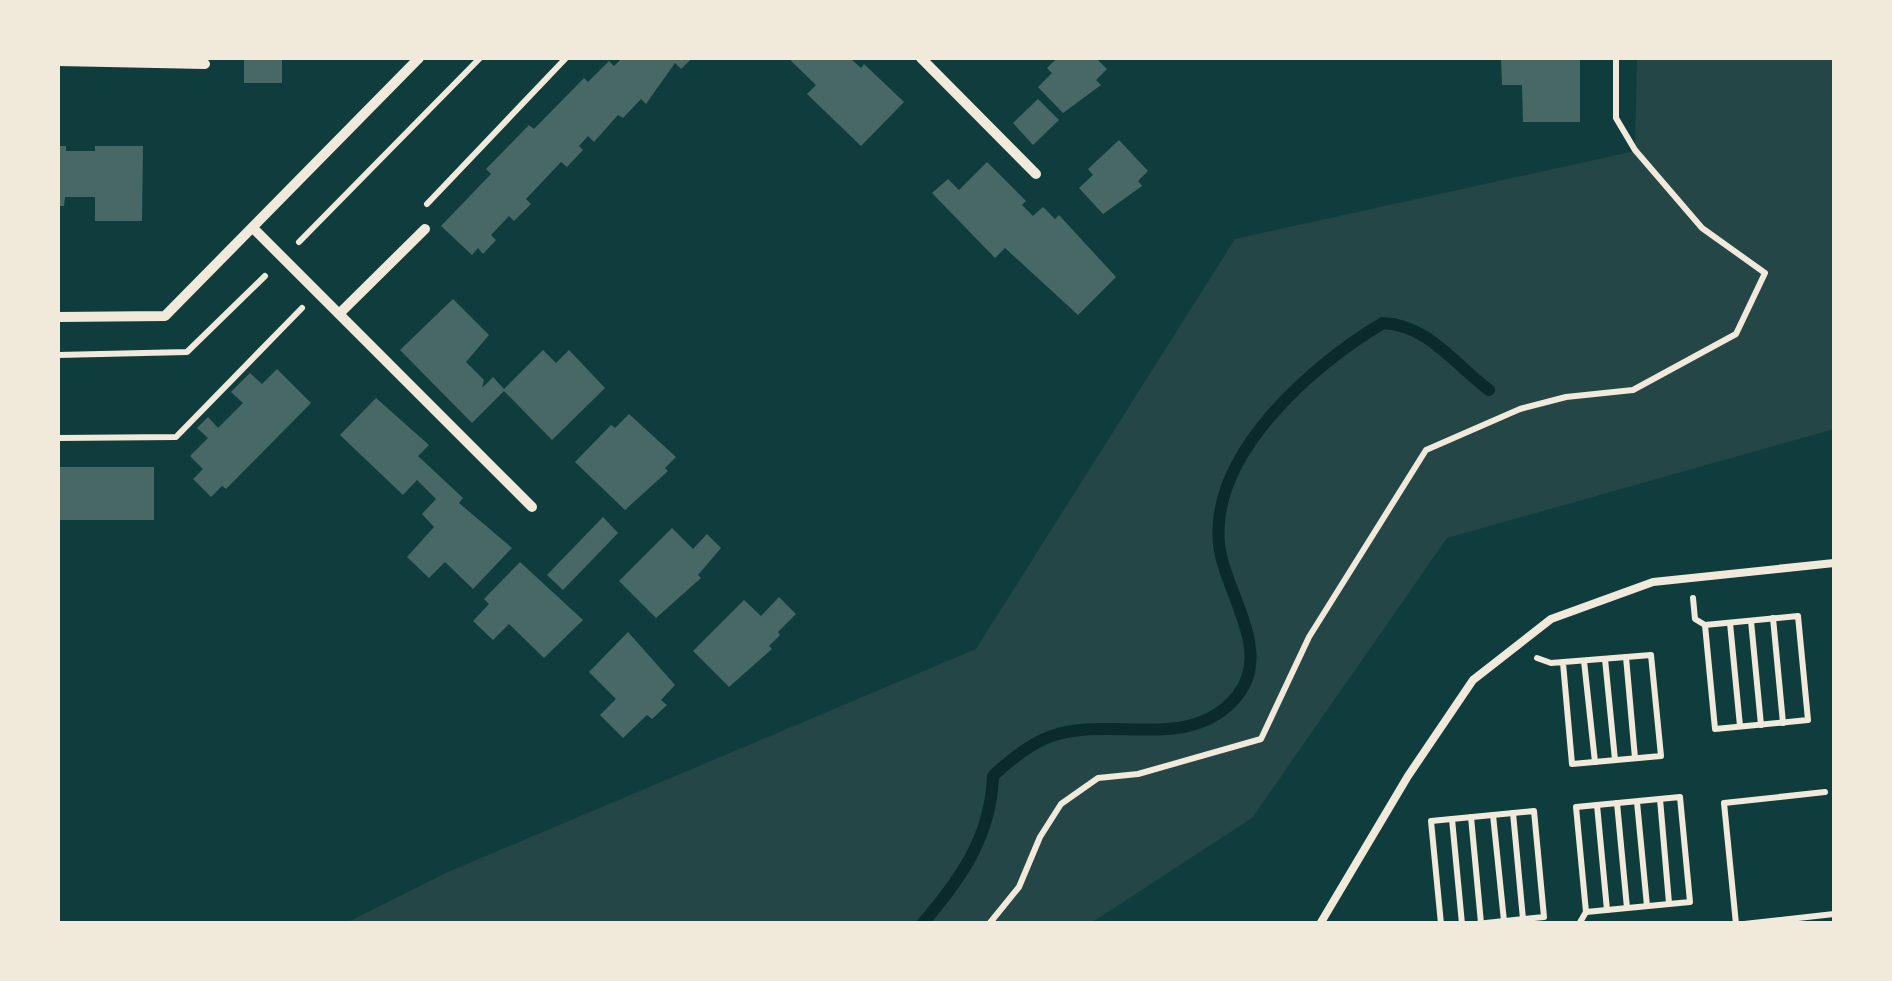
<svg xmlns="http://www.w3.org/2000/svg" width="1892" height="981" viewBox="0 0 1892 981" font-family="Bitter,serif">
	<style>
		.green { fill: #244646 }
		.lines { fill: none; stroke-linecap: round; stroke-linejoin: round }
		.stream { stroke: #0a2a2b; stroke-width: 12 }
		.building { fill: #486865 }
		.path { stroke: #f1e9da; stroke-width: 6 }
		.service { stroke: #f1e9da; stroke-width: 8 }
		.minor { stroke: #f1e9da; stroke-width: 10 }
	</style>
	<rect width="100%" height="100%" fill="#0f3d3e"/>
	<!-- green -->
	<path class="green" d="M1637,58H1834V429L1447,538L1252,818L1091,923L344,924L448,872L976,649L1235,239L1635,151Z"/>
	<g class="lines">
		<!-- stream -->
		<path class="stream" d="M922,924C961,879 991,836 993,776C1010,760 1028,745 1049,737C1108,714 1191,754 1237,696C1274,651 1224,592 1219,544C1210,454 1312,365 1383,323C1428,325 1454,364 1489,390"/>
	</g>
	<!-- building -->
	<g class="building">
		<rect x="244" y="58" width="38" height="25"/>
		<path d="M622,58H692L681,69L675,63L646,104L641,99L623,118L618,115L594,142L588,136L579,146L583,150L567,167L561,162L526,199L531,204L514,221L509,216L491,235L496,240L483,254L478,248L472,255L441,226L491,174L486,169L529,125L534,129L584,78L588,82L609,61L614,66Z"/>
		<path d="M788,58H850L861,68L864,64L904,102L861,146L807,94L816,85Z"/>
		<path d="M1057,58H1096L1107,69L1096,80L1101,85L1063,113L1038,87L1052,73L1047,68Z"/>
		<path d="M1501,58H1580V122H1523L1522,85H1502Z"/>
		<path d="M1038,99L1059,120L1033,145L1013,123Z"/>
		<path d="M1119,140L1148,171L1138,181L1142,186L1103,214L1079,188L1093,175L1088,169Z"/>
		<path d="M58,146H66V151H95V146H143L142,221H95V197H65L64,206H58Z"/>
		<path d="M987,162L1026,201L1022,205L1033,216L1043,207L1055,219L1059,215L1116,277L1078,315L1005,248L995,258L932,193L948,179L959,190Z"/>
		<path d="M453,299L489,335L466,362L484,380L482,388L493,377L504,389L543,350L556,363L569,350L605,388L552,440L504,391L472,423L400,350Z"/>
		<path d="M277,369L311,403L226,489L222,486L211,497L193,479L203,469L190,456L208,438L197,428L208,417L218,428L243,403L231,392L250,373L262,384Z"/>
		<path d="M376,398L429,445L418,456L463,498L459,503L512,548L473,589L445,562L429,578L407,557L434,527L422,514L436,499L417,480L403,495L340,435Z"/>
		<path d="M629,414L676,457L665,468L668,471L625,510L575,462L611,425L615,428Z"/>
		<rect x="58" y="467" width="96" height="53"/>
		<path d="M603,517L618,533L563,590L547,575Z"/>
		<path d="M672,528L693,549L707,534L721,548L698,575L701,578L656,618L619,581Z"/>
		<path d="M520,562L583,620L544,658L509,624L493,640L473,621L489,604L484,599Z"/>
		<path d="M779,597L796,614L778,632L780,635L769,646L772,649L729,687L693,651L744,600L761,616Z"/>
		<path d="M628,632L675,685L661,700L667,705L652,719L647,715L623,738L600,715L616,699L589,672Z"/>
	</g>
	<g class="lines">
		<!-- path -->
		<g class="path">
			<path d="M427,204L566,58"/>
			<path d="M299,242L480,58"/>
			<path d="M58,355L187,352L265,276"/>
			<path d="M58,438L176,437L302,308"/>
			<path d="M1693,598L1695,619L1705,625L1798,616L1808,720L1715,729L1705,625"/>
			<path d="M1773,618L1783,723"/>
			<path d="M1751,621L1761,725"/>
			<path d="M1730,623L1740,726"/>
			<path d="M1626,657L1635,758"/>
			<path d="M1537,658L1551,663L1651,655L1661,756L1572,764L1563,663"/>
			<path d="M1605,659L1615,760"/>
			<path d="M1584,661L1595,762"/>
			<path d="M1680,797L1690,902L1586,912L1576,807Z"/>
			<path d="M1660,799L1669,903"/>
			<path d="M1637,802L1647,906"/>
			<path d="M1617,803L1627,908"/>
			<path d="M1597,805L1607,910"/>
			<path d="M1513,813L1523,919"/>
			<path d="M1493,815L1504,921"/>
			<path d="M1471,817L1481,923"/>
			<path d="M1452,819L1462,924"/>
			<path d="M989,924L1019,887L1040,837L1061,804L1098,778L1138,774L1261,739L1309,637L1426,450L1520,409L1566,397L1633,390L1736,334L1765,273L1702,228L1635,150L1616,118V58"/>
			<path d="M1441,924L1431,821L1534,811L1544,917L1476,924"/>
			<path d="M1579,924L1586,912"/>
			<path d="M1736,924L1724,803L1825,792"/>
			<path d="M1744,924L1834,914"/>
		</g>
		<!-- service -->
		<path class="service" d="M1320,924L1408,776L1473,680L1551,619L1653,582L1834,563"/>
		<!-- minor -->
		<g class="minor">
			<path d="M921,58L1036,174"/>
			<path d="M58,61L205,64"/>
			<path d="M254,229L532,507"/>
			<path d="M340,313L425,229"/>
			<path d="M58,317L165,316L419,58"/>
		</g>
	</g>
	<!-- border -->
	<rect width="1892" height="981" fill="none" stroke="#f1e9da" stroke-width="120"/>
</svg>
